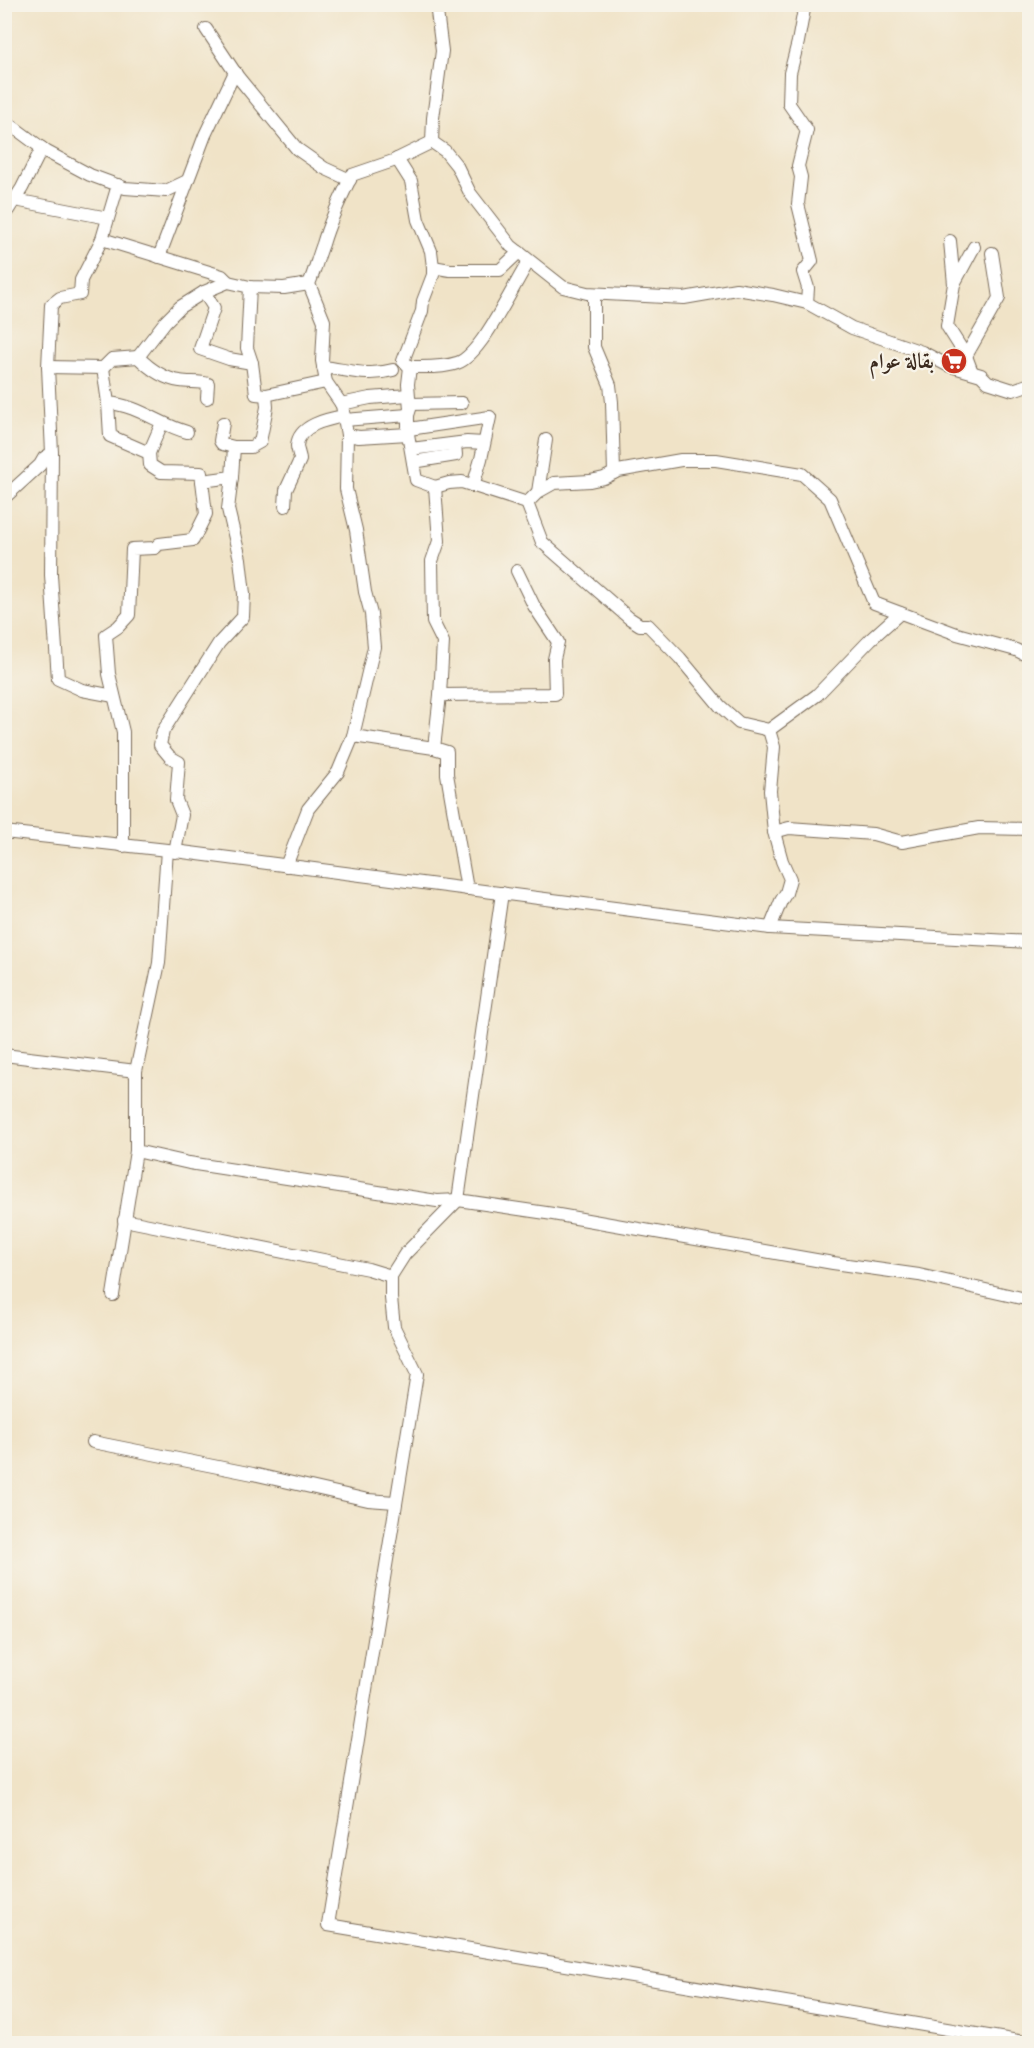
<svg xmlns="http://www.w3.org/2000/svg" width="1034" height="2048" viewBox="0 0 1034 2048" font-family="'EB Garamond',Amiri,serif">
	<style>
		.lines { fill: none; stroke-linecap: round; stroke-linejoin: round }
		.minor-casing { stroke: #7a6b59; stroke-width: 14 }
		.minor { stroke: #fff; stroke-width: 12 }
		.labels { text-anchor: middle; stroke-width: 4.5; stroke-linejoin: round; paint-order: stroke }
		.poi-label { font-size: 21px; font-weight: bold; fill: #3b2a1e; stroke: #f7f3e8; text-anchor: end }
	</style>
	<rect width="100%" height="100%" fill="#f7f3e8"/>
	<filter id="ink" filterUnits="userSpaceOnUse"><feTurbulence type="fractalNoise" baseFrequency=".0167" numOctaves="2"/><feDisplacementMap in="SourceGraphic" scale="12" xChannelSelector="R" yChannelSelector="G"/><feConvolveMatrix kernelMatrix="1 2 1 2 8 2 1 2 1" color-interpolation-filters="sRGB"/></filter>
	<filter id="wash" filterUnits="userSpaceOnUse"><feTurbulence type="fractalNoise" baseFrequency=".008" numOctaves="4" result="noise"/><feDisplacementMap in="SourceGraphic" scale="24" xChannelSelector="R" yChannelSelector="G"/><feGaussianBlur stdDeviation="1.35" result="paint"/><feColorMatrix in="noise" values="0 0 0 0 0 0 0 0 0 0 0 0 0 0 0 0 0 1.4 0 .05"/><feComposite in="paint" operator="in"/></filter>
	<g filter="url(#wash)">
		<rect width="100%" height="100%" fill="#f0e3c7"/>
	</g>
	<g filter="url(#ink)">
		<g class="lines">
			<defs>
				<g id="minor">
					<path d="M436,4L442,51L433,118L432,142L445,151L457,166L470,193L511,246L563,287L587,293L684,298L736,289L773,295L807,303L852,328L922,352L947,365L981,375L988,382L1013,390L1030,384"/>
					<path d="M805,4L798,42L790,73L789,104L807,130L798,166L801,177L798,204L812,261L803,272L808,288L807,303"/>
					<path d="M206,29L238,77L297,149L324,168L350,180"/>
					<path d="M4,120L47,152L90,175L125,188L166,191L187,181"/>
					<path d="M397,159L411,181L418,220L431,251L433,267V275L423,301L422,311L403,361L410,367"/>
					<path d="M15,200L108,218"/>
					<path d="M4,211L8,210L22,188L42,148"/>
					<path d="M102,239L222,276L228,282"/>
					<path d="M950,241L954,284"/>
					<path d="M159,257L205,135L235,72"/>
					<path d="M433,267L450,270H500L519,252"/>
					<path d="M250,287L247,348L252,363L256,394L266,395"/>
					<path d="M204,292L214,308L200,349L229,359L252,363"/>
					<path d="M594,294V347L610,385L612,402L614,473"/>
					<path d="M966,356L999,298L992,253"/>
					<path d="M138,357L165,322L180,307L204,292L228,282L250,287L284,288L309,284"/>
					<path d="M48,367L103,368L108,403C138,405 160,425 187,432"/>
					<path d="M323,367C349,370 368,377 393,370"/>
					<path d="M103,368L112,359L138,357C149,368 164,379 180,381C189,383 199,381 208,384L207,398"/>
					<path d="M972,372L966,356L947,326L954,284L974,247"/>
					<path d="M108,403L110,436L149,453L162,423"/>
					<path d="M341,404L370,398L408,395"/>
					<path d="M410,404L462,403"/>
					<path d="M344,420L408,415"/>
					<path d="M223,423L220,441L222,444L234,447"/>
					<path d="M409,429L490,417L481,459L473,486"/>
					<path d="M347,435L359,437L408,434"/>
					<path d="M411,449L467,442L484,443"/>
					<path d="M149,453L150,465L161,472L201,473L202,481"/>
					<path d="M413,462L456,455L455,444"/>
					<path d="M435,487L449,483L462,482L527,503L538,492L554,483L590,481L604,478L618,471L681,460H716L802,474L830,499L874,603L957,634L1016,650L1030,657"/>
					<path d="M538,492L546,440"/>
					<path d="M4,498L40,465L44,458L52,453"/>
					<path d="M527,503L542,542L629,618L640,625H648L680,658L720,706L739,723L769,730L817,695L871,639L900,613"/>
					<path d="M285,506L286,490L300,460C300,455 297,450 297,446C298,425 328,419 344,416"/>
					<path d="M440,695L555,694L554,659L558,642L534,606L517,571"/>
					<path d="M114,696L82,690L58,679L51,575L52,453L48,367L51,305L60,298L80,294L81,280L102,239L118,185"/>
					<path d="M769,730L774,747L770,791L774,832L782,861L790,879L786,893L781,901L770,928"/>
					<path d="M353,736L374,647L371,614L365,592L356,530L346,489L347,435L342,405L326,382L322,361L324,321L309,284C315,270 318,257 323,244C330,220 341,197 352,175L393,161L432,142"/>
					<path d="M434,748L440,695L443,642L433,622L432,561L439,541L435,487L416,480L408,434V415L410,409L408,384L410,367C425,367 442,368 457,363C481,356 514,284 529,261"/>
					<path d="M4,832L167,850L770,928L1030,942"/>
					<path d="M774,832L789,828L873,834L902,842L979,828L1030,829"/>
					<path d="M123,846V732L109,674L106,635L118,627L129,615L132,549L155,548L159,544L193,540L206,514L202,481L232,477L234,447H251L260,442L267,407L266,395L326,382"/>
					<path d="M175,852L182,815L176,800L179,762L170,757L160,745L163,731L219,643L243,617L244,594L240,559L228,509L232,477"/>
					<path d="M286,866L308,809L338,772L353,736L434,748L447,752V774L467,889"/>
					<path d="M502,893L458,1200L405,1254L391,1276V1298L394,1327L417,1374L328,1925L1030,2043"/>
					<path d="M4,1055L136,1071"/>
					<path d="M136,1151L189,1163L437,1201L458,1200L553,1214L833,1263L919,1275L1030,1300"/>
					<path d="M124,1220L368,1269L391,1276"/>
					<path d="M113,1295L136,1151V1071L159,963L167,850"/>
					<path d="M93,1442L253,1474L368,1500L395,1502"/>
				</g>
			</defs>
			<!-- minor casing -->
			<use href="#minor" class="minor-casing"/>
			<!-- minor -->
			<use href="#minor" class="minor"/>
		</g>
	</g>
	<!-- icons -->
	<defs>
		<symbol id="supermarket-disc" viewBox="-11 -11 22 22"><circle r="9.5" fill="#c8321e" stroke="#f7f3e8"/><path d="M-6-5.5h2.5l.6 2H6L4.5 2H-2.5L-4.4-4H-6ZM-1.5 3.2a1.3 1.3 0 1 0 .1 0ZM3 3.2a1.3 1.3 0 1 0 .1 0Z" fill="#fff"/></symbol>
	</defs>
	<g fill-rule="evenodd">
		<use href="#supermarket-disc" x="939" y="346" width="30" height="30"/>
	</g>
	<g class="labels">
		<!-- poi labels -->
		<g class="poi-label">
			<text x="934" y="368">بقالة عوام</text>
		</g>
	</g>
	<!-- margin -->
	<rect width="1034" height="2048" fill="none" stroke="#f7f3e8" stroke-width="24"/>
</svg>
